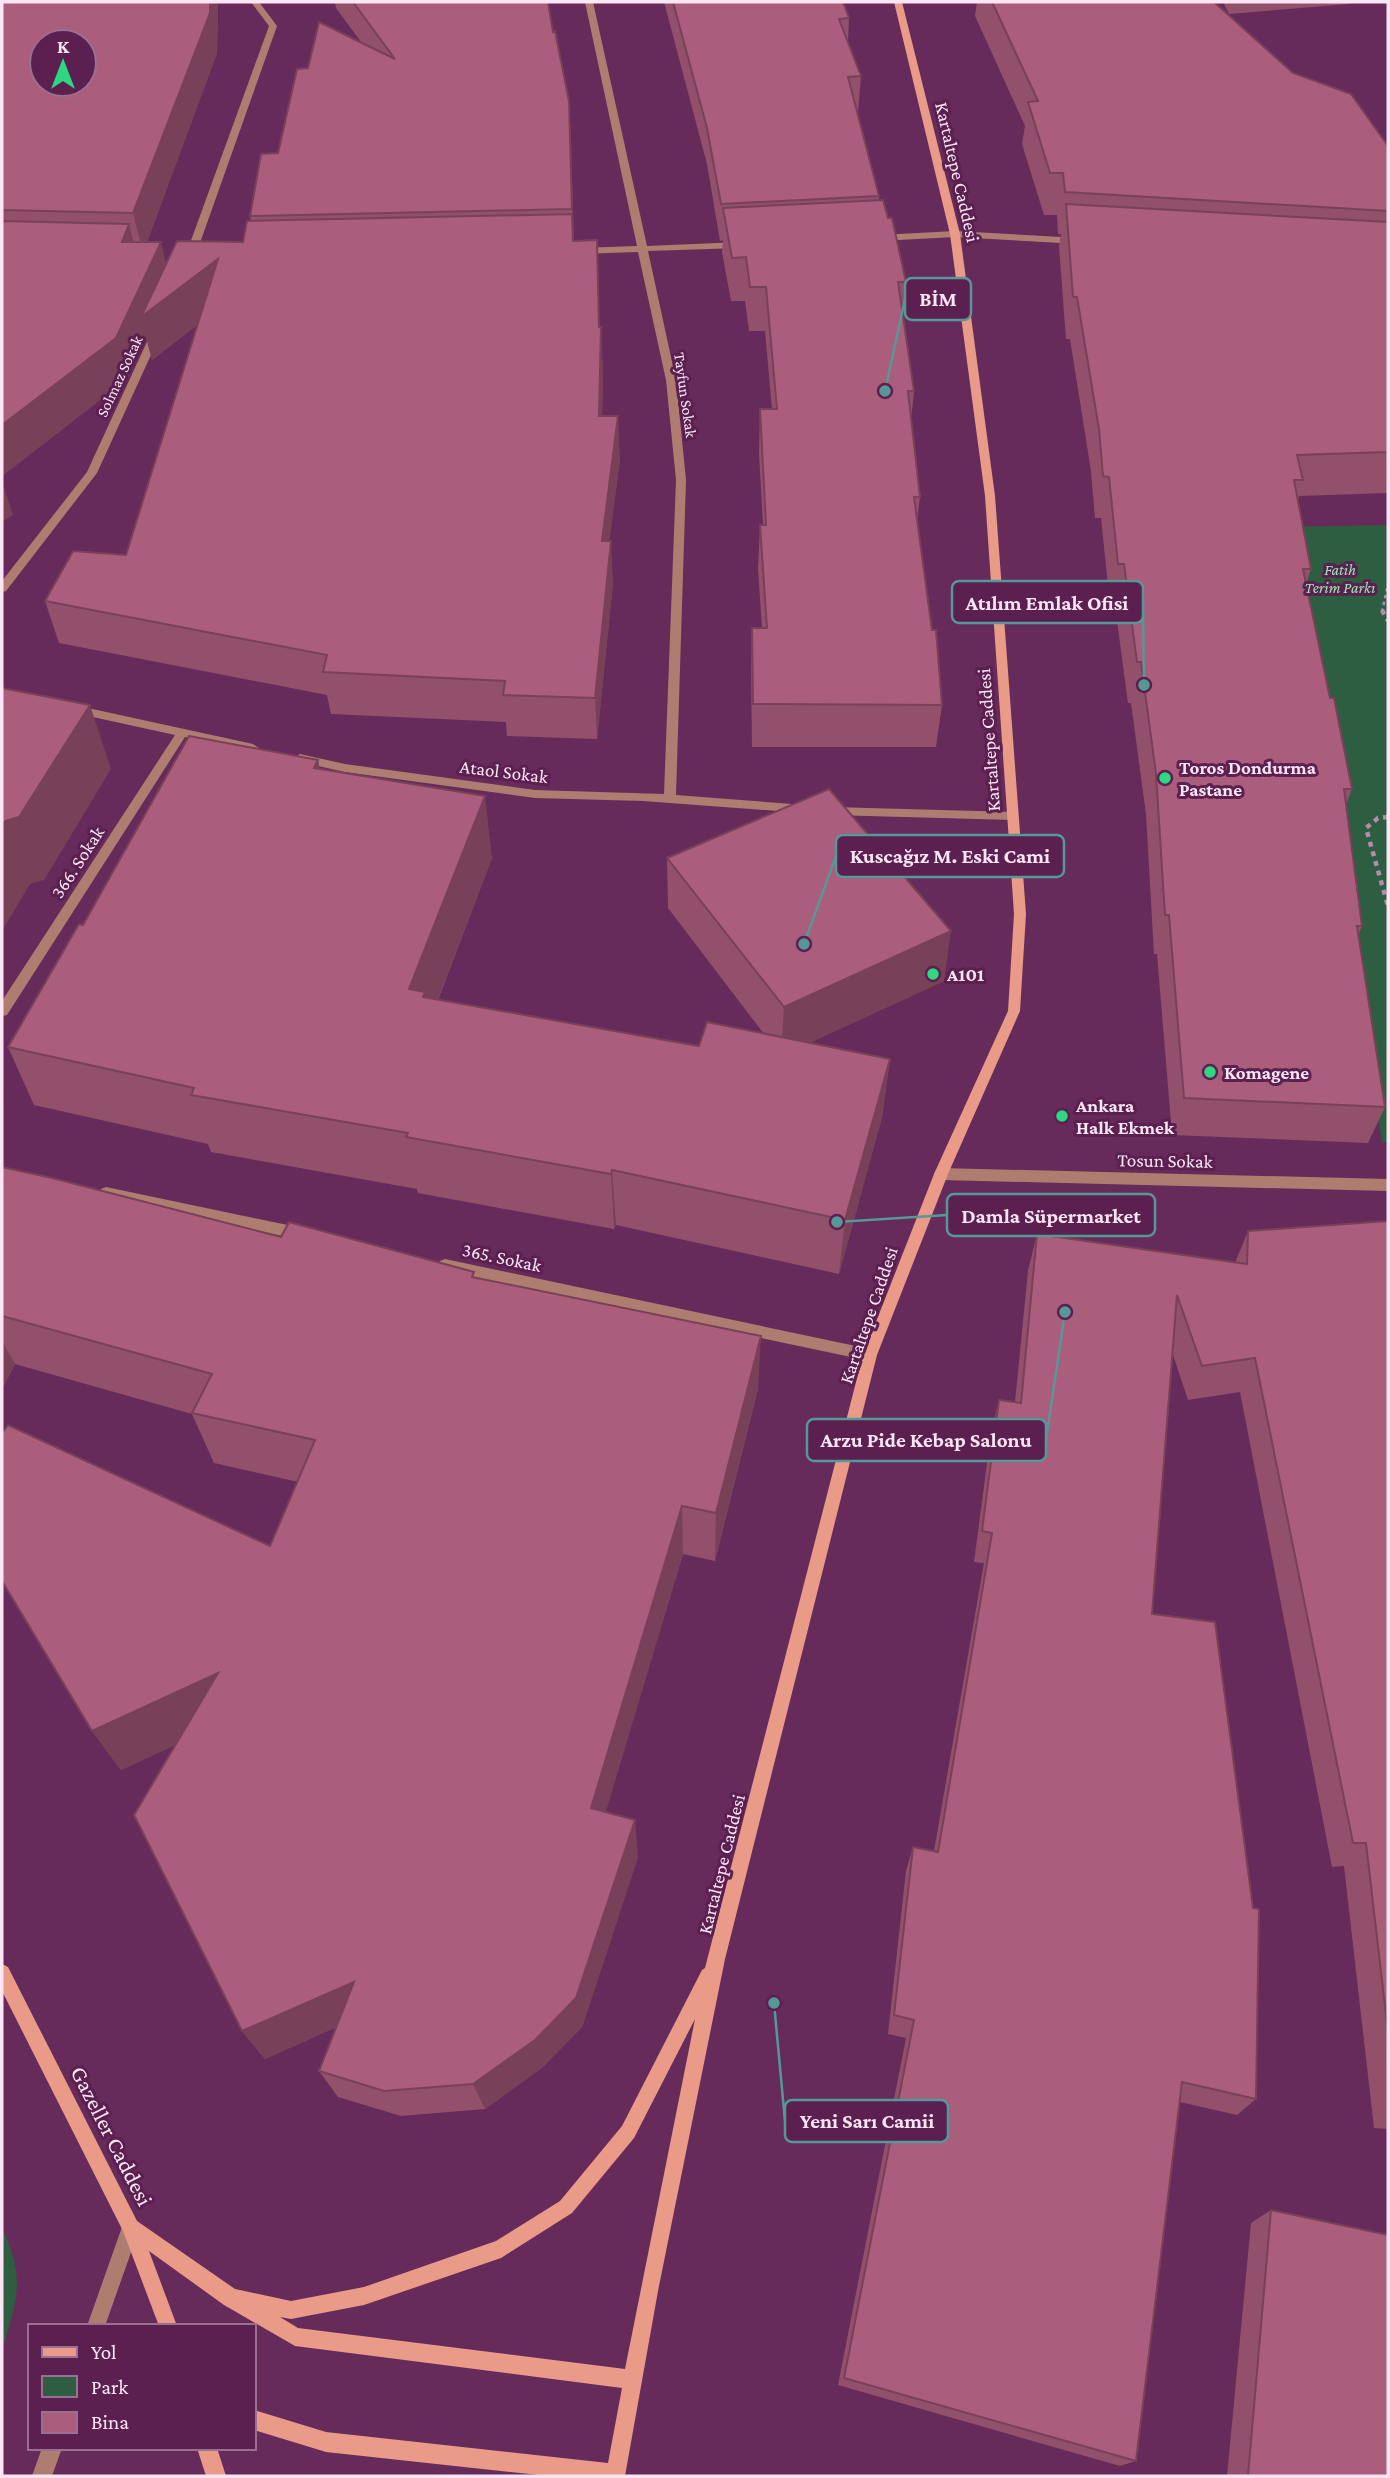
<svg xmlns="http://www.w3.org/2000/svg" width="1390" height="2478" viewBox="0 0 1390 2478" font-family="'Crimson Pro',serif">
	<style>
		.green { fill: #2e5e41 }
		.lines { fill: none; stroke-linecap: round; stroke-linejoin: round }
		.path-far1 { stroke: #b38bab; stroke-width: 2.5; stroke-dasharray: 3.5 3.5; stroke-linecap: butt }
		.path { stroke: #b38bab; stroke-width: 4.5; stroke-dasharray: 5 5; stroke-linecap: butt }
		.street { fill: #af7d70; fill-rule: evenodd }
		.secondary { fill: #e99b87; fill-rule: evenodd }
		.wall { fill: #93506b }
		.shaded-wall { fill: #784157 }
		.building { fill: #ab5d7c; stroke: #784157; stroke-width: 2; fill-rule: evenodd }
		.poi-dot { fill: #2ed883; stroke: #5b2050; stroke-width: 2.5 }
		.labels { text-anchor: middle; stroke-width: 6; stroke-linejoin: round; paint-order: stroke }
		.far-street-label { font-size: 16px; fill: #fce6f6; stroke: #5b2050 }
		.far-park-label { font-size: 16px; font-style: italic; fill: #92e9b2; stroke: #5b2050 }
		.street-label { font-size: 19px; fill: #fce6f6; stroke: #5b2050 }
		.poi-label { font-size: 19px; font-weight: bold; fill: #fce6f6; stroke: #5b2050; text-anchor: start }
		.near-street-label { font-size: 23px; fill: #fce6f6; stroke: #5b2050 }
		.leader { fill: none; stroke: #569897; stroke-width: 2.5 }
		.callout-dot { fill: #569897; stroke: #5b2050; stroke-width: 2.5 }
		.callout { fill: #5b2050; stroke: #569897; stroke-width: 2.5 }
		.callout-label { font-size: 21px; text-anchor: middle; font-weight: bold; fill: #fce6f6 }
	</style>
	<rect width="100%" height="100%" fill="#662b5b"/>
	<!-- green -->
	<g class="green">
		<path d="M1388,525V1141L1382,1143L1281,527Z"/>
		<path d="M2,2228C26,2279 17,2299 2,2351Z"/>
	</g>
	<g class="lines">
		<!-- path-far1 -->
		<path class="path-far1" d="M1382,612L1388,584"/>
		<!-- path -->
		<g class="path">
			<path d="M1382,610L1388,621"/>
			<path d="M1388,817L1378,818L1366,828L1388,906"/>
		</g>
		<!-- street -->
		<g class="street">
			<path d="M251,2H259L277,26L195,257L190,260L185,257L269,26Z"/>
			<path d="M585,2H593L647,246L740,242L745,245L740,248L648,251L676,380L686,480L676,795L805,805L811,809L805,813L643,801L535,798L345,772L300,762L294,758L300,754L345,764L535,790L664,794L676,480L666,380L638,252L579,254L574,251L579,248L637,246Z"/>
			<path d="M955,231L1079,238L1084,241L1079,244L955,237L880,241L875,238L880,235Z"/>
			<path d="M156,330L161,333L97,473L6,591L2,592V581L87,472L151,333Z"/>
			<path d="M74,705L253,744L259,748L253,752L185,737L7,1015L2,1016V1001L175,735L70,712V706Z"/>
			<path d="M832,807L1013,812L1019,816L1013,820L832,815L826,811Z"/>
			<path d="M941,1168L1388,1179V1191L941,1180L936,1178L934,1174L936,1170Z"/>
			<path d="M106,1187L302,1228L307,1230L309,1234L307,1238L302,1240L106,1199L101,1197L99,1193L101,1189Z"/>
			<path d="M445,1259L870,1349L875,1351L877,1355L875,1359L870,1361L445,1271L440,1269L438,1265L440,1261Z"/>
			<path d="M131,2218L137,2221L140,2227L105,2326H87L122,2227L125,2221Z"/>
			<path d="M42,2448H62L52,2476H32Z"/>
		</g>
		<!-- secondary -->
		<g class="secondary">
			<path d="M894,2H902L960,234L995,496L1026,914L1020,1011L948,1174L877,1355L725,1959L658,2291L625,2476H548L326,2452L254,2430V2410L326,2432L608,2463L622,2388L295,2346L224,2305L149,2251L177,2326H159L123,2231L2,1991V1964L8,1967L137,2221L235,2289L291,2301L364,2287L496,2241L560,2201L622,2126L702,1970L705,1968L863,1355L934,1174L1008,1011L1014,914L985,496L950,234ZM695,2019L625,2369L298,2328L280,2317L291,2319L364,2305L501,2258L572,2213L634,2138Z"/>
			<path d="M197,2448H217L226,2476H206Z"/>
		</g>
	</g>
	<!-- wall -->
	<g class="wall">
		<path d="M2,2L218,5L217,53L147,242L166,264L243,242L251,221L250,216L278,153L308,68L361,42L336,8L335,2H548L553,32L569,101L574,241L598,283L599,327L603,370L602,416L620,459L609,541L613,583L597,739L507,736L506,722L331,714L327,695L59,643L45,601L126,555L197,325L152,360L146,337L127,379L2,476Z"/>
		<path d="M664,2H843L849,18L848,41L861,76L858,112L879,196V200L906,282L903,315L914,391L911,421L920,497L917,520L942,705L936,747H752L751,671L752,628H762L758,569L760,525H763L759,453L760,409H772L765,331H749L745,301H731L722,252L723,240L720,241L707,164Z"/>
		<path d="M977,2H1218L1217,4L1293,73L1388,146V493L1299,496L1298,499L1311,569L1306,584L1330,698L1352,789L1346,805L1362,926L1358,936L1385,1107L1368,1143L1172,1135L1157,954H1154L1146,814L1131,703H1128L1115,606L1110,605L1101,518H1095L1091,471L1070,339H1066L1059,246L1061,234H1058L1057,215H1044L1022,144L1025,126L975,16Z"/>
		<path d="M1223,2H1350L1349,4L1229,14Z"/>
		<path d="M318,760L319,769L492,858L438,1000L699,1046L764,1034L668,908L667,858L944,981L809,1043L890,1059L882,1117L839,1274L616,1225L614,1229L418,1193L417,1189L211,1152L208,1144L34,1105L8,1047L83,925Z"/>
		<path d="M2,1167L281,1237L475,1277L758,1389L715,1561L683,1554L605,1812L638,1857L582,2027L543,2067L485,2109L401,2116L338,2097L319,2071L336,2027L265,2059L242,2031L175,1745L121,1770L92,1731L270,1546L298,1482L214,1463L192,1414L15,1364L2,1389Z"/>
		<path d="M1388,1221V2129L1374,2128L1344,1866L1332,1867L1240,1392L1188,1400L1173,1355L1152,1614L1256,2099L1237,2115L1180,2102L1136,2461L1120,2466L838,2385L906,2038L888,2034L906,1871L913,1847L934,1851L984,1563L974,1562L991,1433L999,1400L1015,1402L1028,1271L1037,1234L1235,1263L1248,1231Z"/>
		<path d="M1271,2210L1388,2476H1227L1251,2223Z"/>
	</g>
	<!-- shaded-wall -->
	<g class="shaded-wall">
		<path d="M210,2H217L218,5L217,53L143,253L133,213Z"/>
		<path d="M569,101L571,138L574,246L572,209Z"/>
		<path d="M129,224L139,265L122,242Z"/>
		<path d="M597,240L600,363L601,327L603,370L601,458L599,416Z"/>
		<path d="M161,242L171,283L218,259L226,302L152,360L146,337L127,379L2,476V425Z"/>
		<path d="M618,416L620,459L604,583L602,541Z"/>
		<path d="M2,482L13,515L2,522Z"/>
		<path d="M611,541L613,583L597,739L595,698Z"/>
		<path d="M90,705L111,769L44,880L30,884L2,931V827Z"/>
		<path d="M318,760L330,822L314,768Z"/>
		<path d="M485,796L492,858L430,1019L409,989Z"/>
		<path d="M951,931L944,981L781,1056L784,1007Z"/>
		<path d="M890,1059L882,1117L839,1274L845,1220Z"/>
		<path d="M612,1170L616,1225L614,1229L611,1174Z"/>
		<path d="M761,1336L758,1389L715,1561L716,1513Z"/>
		<path d="M2,1341L15,1364L2,1389Z"/>
		<path d="M682,1506L683,1554L596,1845L591,1808Z"/>
		<path d="M218,1673L240,1715L121,1770L92,1731Z"/>
		<path d="M635,1820L638,1857L582,2027L543,2067L485,2109L473,2084Z"/>
		<path d="M354,1982L371,2012L265,2059L242,2031Z"/>
	</g>
	<!-- building -->
	<g class="building">
		<path d="M2,2H210V13L133,213L2,210ZM42,42H84V84H42Z"/>
		<path d="M353,2H548L553,32L555,31L569,101L572,209L250,216L261,154L278,153L297,69L308,68L319,22L395,59Z"/>
		<path d="M673,2H843L849,18L839,19L861,76L848,77L879,196L721,204L707,128Z"/>
		<path d="M992,2H1214L1293,73L1351,94L1388,146V211L1065,192L1063,173H1050L1028,102L1038,101Z"/>
		<path d="M883,200L888,218H892L906,282H898L914,391H908L920,497H914L932,630H936L942,705L753,704L752,628H767L760,525H766L760,409H777L766,287H750L746,257L732,258L723,208Z"/>
		<path d="M1066,204L1388,222V452L1297,455L1303,480H1294L1311,569H1303L1330,698H1334L1352,789H1344L1362,926H1357L1385,1107L1184,1098L1169,915H1165L1156,774L1141,662H1137L1124,564H1118L1109,477L1103,476L1099,429L1077,297H1073Z"/>
		<path d="M572,214L573,241L597,240L599,327H601L599,416H618L602,541H611L595,698L503,695L505,681L323,672L327,655L45,601L73,551L126,555L218,259L141,317L177,241L243,242L247,221Z"/>
		<path d="M2,221L129,224L122,242H161L116,338L2,425Z"/>
		<path d="M2,688L90,705L19,817L5,821L2,827Z"/>
		<path d="M189,736L318,760L314,768L485,796L409,989L425,992L423,997L699,1046L707,1022L890,1059L845,1220L612,1170L611,1174L406,1137L408,1133L191,1095L194,1088L8,1047L79,924L83,925Z"/>
		<path d="M829,789L951,931L784,1007L667,858Z"/>
		<path d="M2,1167L52,1178L281,1237L289,1222L474,1272L472,1277L761,1336L716,1513L682,1506L591,1808L635,1820L576,1998L535,2040L473,2084L384,2091L319,2071L354,1982L242,2031L134,1815L218,1673L92,1731L2,1581V1433L8,1425L270,1546L315,1440L192,1413L212,1374L2,1316Z"/>
		<path d="M1388,1221V2032L1366,1843H1353L1255,1358L1202,1366L1177,1295L1152,1614L1215,1622L1253,1908L1259,1909L1256,2099L1182,2082L1136,2461L844,2378L914,2020L894,2015L913,1847L938,1852L992,1533L982,1531L999,1400L1021,1403L1037,1234L1247,1264L1248,1231Z"/>
		<path d="M1271,2210L1388,2235V2476H1248Z"/>
	</g>
	<!-- markers -->
	<g class="poi-dot">
		<circle cx="1165" cy="778" r="7"/>
		<circle cx="933" cy="974" r="7"/>
		<circle cx="1210" cy="1072" r="7"/>
		<circle cx="1062" cy="1116" r="7"/>
	</g>
	<g class="labels">
		<!-- far-street labels -->
		<g class="far-street-label">
			<text transform="translate(119 376) rotate(-65)" y="6">Solmaz Sokak</text>
			<text transform="translate(686 395) rotate(82)" y="6">Tayfun Sokak</text>
		</g>
		<!-- far-park labels -->
		<g class="far-park-label">
			<text x="1340" y="575">Fatih<tspan x="1340" dy="18">Terim Parkı</tspan></text>
		</g>
		<!-- street labels -->
		<g class="street-label">
			<text transform="translate(958 172) rotate(77)" y="7">Kartaltepe Caddesi</text>
			<text transform="translate(988 740) rotate(-94)" y="7">Kartaltepe Caddesi</text>
			<text transform="translate(504 771) rotate(7)" y="7">Ataol Sokak</text>
			<text transform="translate(77 862) rotate(-57)" y="7">366. Sokak</text>
			<text transform="translate(1165 1160) rotate(1)" y="7">Tosun Sokak</text>
			<text transform="translate(502 1257) rotate(12)" y="7">365. Sokak</text>
			<text transform="translate(868 1315) rotate(-71)" y="7">Kartaltepe Caddesi</text>
			<text transform="translate(721 1864) rotate(-76)" y="7">Kartaltepe Caddesi</text>
		</g>
		<!-- poi labels -->
		<g class="poi-label">
			<text x="1179" y="774">Toros Dondurma<tspan x="1179" dy="22">Pastane</tspan></text>
			<text x="947" y="981">A101</text>
			<text x="1224" y="1079">Komagene</text>
			<text x="1076" y="1112">Ankara<tspan x="1076" dy="22">Halk Ekmek</tspan></text>
		</g>
		<!-- near-street labels -->
		<g class="near-street-label">
			<text transform="translate(112 2136) rotate(63)" y="8">Gazeller Caddesi</text>
		</g>
	</g>
	<!-- callouts -->
	<path class="leader" d="M885 391L905 299M1144 685L1143 602M804 944L836 856M837 1222L947 1215M1065 1312L1046 1440M774 2003L785 2121"/>
	<g class="callout-dot">
		<circle cx="885" cy="391" r="7"/>
		<circle cx="1144" cy="685" r="7"/>
		<circle cx="804" cy="944" r="7"/>
		<circle cx="837" cy="1222" r="7"/>
		<circle cx="1065" cy="1312" r="7"/>
		<circle cx="774" cy="2003" r="7"/>
	</g>
	<g class="callout">
		<rect x="905" y="278" width="66" height="42" rx="7"/>
		<rect x="952" y="581" width="191" height="42" rx="7"/>
		<rect x="836" y="835" width="228" height="42" rx="7"/>
		<rect x="947" y="1194" width="208" height="42" rx="7"/>
		<rect x="807" y="1419" width="239" height="42" rx="7"/>
		<rect x="785" y="2100" width="163" height="42" rx="7"/>
	</g>
	<g class="callout-label">
		<text x="938" y="306">BİM</text>
		<text x="1047" y="610">Atılım Emlak Ofisi</text>
		<text x="950" y="863">Kuscağız M. Eski Cami</text>
		<text x="1051" y="1223">Damla Süpermarket</text>
		<text x="926" y="1447">Arzu Pide Kebap Salonu</text>
		<text x="867" y="2128">Yeni Sarı Camii</text>
	</g>
	<!-- border -->
	<rect width="1390" height="2478" fill="none" stroke="#fce6f6" stroke-width="7"/>
	<!-- legend -->
	<rect x="28" y="2324" width="228" height="126" fill="#5b2050" stroke="#9b6f92" stroke-width="2"/>
	<rect x="42" y="2347" width="35" height="10" fill="#e99b87" stroke="#9b6f92" stroke-width="2"/>
	<text x="91" y="2359" font-size="21" fill="#fce6f6">Yol</text>
	<rect x="42" y="2376" width="35" height="21" fill="#2e5e41" stroke="#9b6f92" stroke-width="2"/>
	<text x="91" y="2394" font-size="21" fill="#fce6f6">Park</text>
	<rect x="42" y="2412" width="35" height="21" fill="#ab5d7c" stroke="#9b6f92" stroke-width="2"/>
	<text x="91" y="2429" font-size="21" fill="#fce6f6">Bina</text>
	<!-- north arrow -->
	<g transform="translate(63 63)"><circle r="33" fill="#5b2050" stroke="#9b6f92" stroke-width="2"/>
	<path d="M0-5L12 26L0 18L-12 26Z" fill="#2ed883"/>
	<text y="-10" font-size="19" font-weight="bold" text-anchor="middle" fill="#fce6f6">K</text>
	</g>
</svg>
